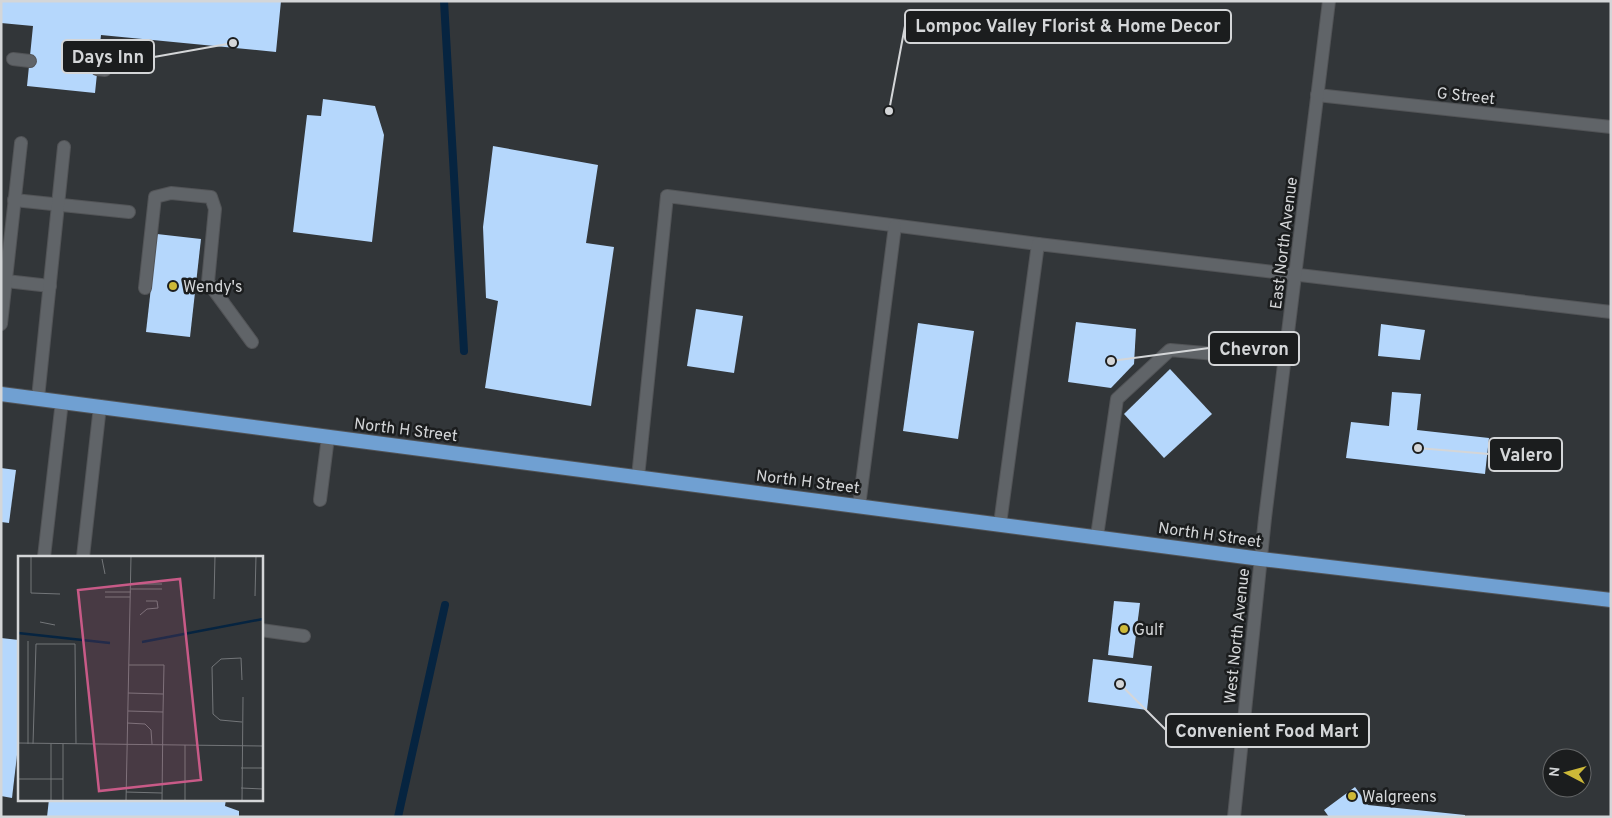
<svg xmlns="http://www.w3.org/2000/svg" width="1612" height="818" viewBox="0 0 1612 818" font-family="Overpass,sans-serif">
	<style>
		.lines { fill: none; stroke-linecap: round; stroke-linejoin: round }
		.stream { stroke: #062440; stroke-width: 8 }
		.building { fill: #b5d7fc }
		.service-casing { stroke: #525457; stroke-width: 14 }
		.minor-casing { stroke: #525457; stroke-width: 14 }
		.tertiary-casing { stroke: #525457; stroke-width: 14 }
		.trunk-casing { stroke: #525457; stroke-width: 16 }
		.service { stroke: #606468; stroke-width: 12 }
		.minor { stroke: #606468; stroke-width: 12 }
		.tertiary { stroke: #606468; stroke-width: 12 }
		.trunk { stroke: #70a0d2; stroke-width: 14 }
		.poi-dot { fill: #cdb938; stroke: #1b1d1e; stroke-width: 2 }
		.labels { text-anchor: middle; stroke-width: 5; stroke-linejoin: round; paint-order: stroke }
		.street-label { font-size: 16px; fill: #d4d6d8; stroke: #1b1d1e }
		.poi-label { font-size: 16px; fill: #d4d6d8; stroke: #1b1d1e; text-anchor: start }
		.inset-river { fill: none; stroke: #062440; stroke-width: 2.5 }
		.inset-road { fill: none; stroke: #737679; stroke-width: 1 }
		.view { fill: #c85a87; fill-opacity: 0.15; stroke: #c85a87; stroke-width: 2.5 }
		.inset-edge { fill: none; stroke: #d4d6d8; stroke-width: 2.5 }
		.leader { fill: none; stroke: #d4d6d8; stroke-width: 2 }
		.callout-dot { fill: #d4d6d8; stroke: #1b1d1e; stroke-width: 2 }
		.callout { fill: #1b1d1e; stroke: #d4d6d8; stroke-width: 2 }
		.callout-label { font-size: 18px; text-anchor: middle; font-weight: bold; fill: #d4d6d8 }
	</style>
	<rect width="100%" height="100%" fill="#323639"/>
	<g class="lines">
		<!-- stream -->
		<g class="stream">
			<path d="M444,1L464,351"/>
			<path d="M398,817L445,605"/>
		</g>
	</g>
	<!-- building -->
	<g class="building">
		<path d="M1,1H281L276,52L101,35L95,93L27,86L33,26L1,23Z"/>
		<path d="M323,99L375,106L384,135L372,242L293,232L307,115L321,116Z"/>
		<path d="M493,146L598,165L586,243L614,247L591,406L485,388L498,301L486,298L483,227Z"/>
		<path d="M157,234L201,239L190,337L146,332Z"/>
		<path d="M696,309L743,316L734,373L687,366Z"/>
		<path d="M1076,322L1136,329L1134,364L1111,388L1068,382Z"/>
		<path d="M918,323L974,331L958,439L903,431Z"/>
		<path d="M1381,324L1425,330L1420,360L1378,356Z"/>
		<path d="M1170,369L1212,414L1164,458L1124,414Z"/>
		<path d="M1392,392L1421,394L1417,430L1489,438L1485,474L1346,458L1351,422L1389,426Z"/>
		<path d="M1,468L16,470L9,523L1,522Z"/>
		<path d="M1114,601L1140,603L1133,658L1108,655Z"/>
		<path d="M1,638L19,640V738L12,798L1,796Z"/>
		<path d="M1093,659L1152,666L1147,710L1088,702Z"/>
		<path d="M1355,787L1368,805L1465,815V817H1329L1324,810Z"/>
		<path d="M49,799H226L225,806L239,811V817H47Z"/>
	</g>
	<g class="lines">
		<defs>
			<g id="service">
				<path d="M13,59L30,61"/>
				<path d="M97,69L105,70"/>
				<path d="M14,200L129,212"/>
				<path d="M6,281L50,286"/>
				<path d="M145,288L155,197L171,193L211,197L215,209L208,282L252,342"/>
				<path d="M1,324L21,143"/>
				<path d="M38,398L64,147"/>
				<path d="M638,477L667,196L1038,244"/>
				<path d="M320,500L328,437"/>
				<path d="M859,506L895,226"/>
				<path d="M1000,524L1038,244L1611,312"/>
				<path d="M1097,536L1117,399L1170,350L1285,360"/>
				<path d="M44,557L62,401"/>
				<path d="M83,557L100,406"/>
				<path d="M261,630L304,636"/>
			</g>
			<path id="minor" d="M1317,95L1611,127"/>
			<path id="tertiary" d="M1234,817L1265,518L1329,1"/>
			<path id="trunk" d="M1,394L1261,559L1611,600"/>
		</defs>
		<!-- service casing -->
		<use href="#service" class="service-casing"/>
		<!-- minor casing -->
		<use href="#minor" class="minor-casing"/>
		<!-- tertiary casing -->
		<use href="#tertiary" class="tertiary-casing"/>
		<!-- trunk casing -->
		<use href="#trunk" class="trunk-casing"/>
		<!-- service -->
		<use href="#service" class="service"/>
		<!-- minor -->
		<use href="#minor" class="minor"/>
		<!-- tertiary -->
		<use href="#tertiary" class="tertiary"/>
		<!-- trunk -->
		<use href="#trunk" class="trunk"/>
	</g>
	<!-- markers -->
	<g class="poi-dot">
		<circle cx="173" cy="286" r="5"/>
		<circle cx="1124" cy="629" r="5"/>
		<circle cx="1352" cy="796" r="5"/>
	</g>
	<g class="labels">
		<!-- street labels -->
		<g class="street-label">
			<text transform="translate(1466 95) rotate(6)" y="6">G Street</text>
			<text transform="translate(1283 243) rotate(-83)" y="6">East North Avenue</text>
			<text transform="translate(406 429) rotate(7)" y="6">North H Street</text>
			<text transform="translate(808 481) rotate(7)" y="6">North H Street</text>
			<text transform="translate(1210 534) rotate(8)" y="6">North H Street</text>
			<text transform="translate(1236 636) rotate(-84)" y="6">West North Avenue</text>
		</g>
		<!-- poi labels -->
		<g class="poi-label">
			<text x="183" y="292">Wendy's</text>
			<text x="1134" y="635">Gulf</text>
			<text x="1362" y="802">Walgreens</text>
		</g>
	</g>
	<!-- overview -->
	<g transform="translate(18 556)">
		<rect width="245" height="245" fill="#323639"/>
		<path class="inset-river" d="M0,77L92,87M124,86L245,63"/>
		<path class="inset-road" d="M13,0V37L42,38M84,3L87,18M113,28H144M113,33H144M87,36H113M237,40L238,0M87,41H112M196,43L197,0M122,59L129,53L140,52L139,45H128M22,66L37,69M111,109H146L145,156M110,137L145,138M110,155L145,156L144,245M224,166L202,164L195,158L194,111L203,103L223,102L224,124M109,167L127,168L133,174L134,188M0,187L245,190M10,188V85M15,188L18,88H57L58,188M223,212H245M0,223H45M223,232L245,233M108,236L144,237M33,245V188M45,245V188M108,245L113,0M167,245V189M224,245L225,141"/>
		<path class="view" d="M162,23L183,224L81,235L60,34Z"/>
		<rect width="245" height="245" class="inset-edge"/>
	</g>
	<!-- callouts -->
	<path class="leader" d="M889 111L905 26M233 43L154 57M1111 361L1209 348M1418 448L1489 454M1120 684L1166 730"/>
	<g class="callout-dot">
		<circle cx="889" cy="111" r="5"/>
		<circle cx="233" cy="43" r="5"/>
		<circle cx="1111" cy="361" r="5"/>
		<circle cx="1418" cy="448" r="5"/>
		<circle cx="1120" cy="684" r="5"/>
	</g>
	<g class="callout">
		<rect x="905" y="10" width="326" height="33" rx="5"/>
		<rect x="62" y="40" width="92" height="33" rx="5"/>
		<rect x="1209" y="332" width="90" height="33" rx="5"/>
		<rect x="1489" y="438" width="73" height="33" rx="5"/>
		<rect x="1166" y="714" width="203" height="33" rx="5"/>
	</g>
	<g class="callout-label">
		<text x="1068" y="32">Lompoc Valley Florist &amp; Home Decor</text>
		<text x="108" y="63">Days Inn</text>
		<text x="1254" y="355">Chevron</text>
		<text x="1526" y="461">Valero</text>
		<text x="1267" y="737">Convenient Food Mart</text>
	</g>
	<!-- border -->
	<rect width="1612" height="818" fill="none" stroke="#d4d6d8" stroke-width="5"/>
	<!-- north arrow -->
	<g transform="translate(1567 773) rotate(276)"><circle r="24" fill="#1b1d1e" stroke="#656768"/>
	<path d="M0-4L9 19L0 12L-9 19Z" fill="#cdb938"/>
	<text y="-8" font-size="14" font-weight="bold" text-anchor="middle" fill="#d4d6d8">N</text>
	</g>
</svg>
